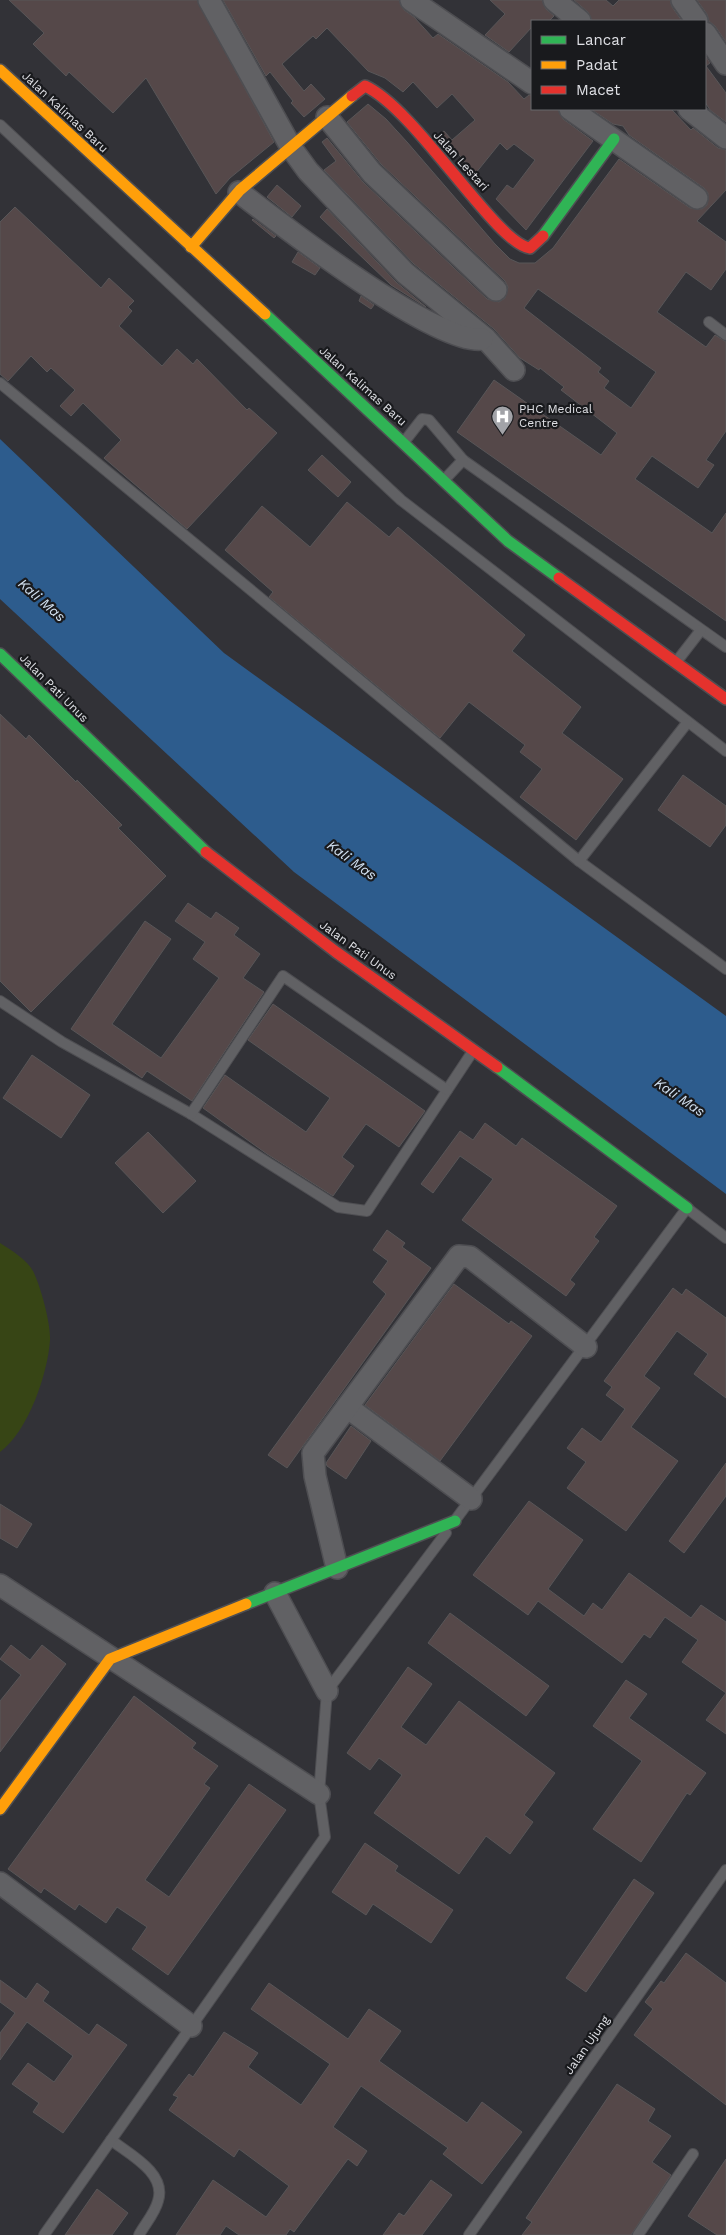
<svg xmlns="http://www.w3.org/2000/svg" width="726" height="2235" viewBox="0 0 726 2235" font-family="'Work Sans',sans-serif">
	<style>
		.green { fill: #374515 }
		.water { fill: #2d5c8d }
		.building { fill: #554849; stroke: #585658; fill-rule: evenodd }
		.lines { fill: none; stroke-linecap: round; stroke-linejoin: round }
		.lane-casing { stroke: #4e4e52; stroke-width: 12 }
		.street-casing { stroke: #4e4e52; stroke-width: 24 }
		.fast-casing { stroke: #4e4e52; stroke-width: 14 }
		.slow-casing { stroke: #4e4e52; stroke-width: 14 }
		.jam-casing { stroke: #4e4e52; stroke-width: 14 }
		.lane { stroke: #616164; stroke-width: 10 }
		.street { stroke: #616164; stroke-width: 21 }
		.fast { stroke: #30b455; stroke-width: 11 }
		.slow { stroke: #ff9f0a; stroke-width: 11 }
		.jam { stroke: #e5322d; stroke-width: 11 }
		.labels { text-anchor: middle; stroke-width: 4.5; stroke-linejoin: round; paint-order: stroke }
		.street-label { font-size: 12px; fill: #dfe0e5; stroke: #191a1d }
		.poi-label { font-size: 12px; fill: #dfe0e5; stroke: #191a1d; text-anchor: start }
		.water-label { font-size: 14px; font-style: italic; fill: #d3e2f2; stroke: #191a1d }
	</style>
	<rect width="100%" height="100%" fill="#323237"/>
	<!-- green -->
	<path class="green" d="M0,1243C11,1250 29,1261 34,1273C41,1288 51,1324 50,1340C48,1373 28,1432 0,1452Z"/>
	<!-- water -->
	<path class="water" d="M0,439L224,653L726,1016V1194L294,872L0,599Z"/>
	<!-- building -->
	<g class="building">
		<path d="M9,0H197L274,142L230,178L216,194L146,78L113,113L69,72L66,76L33,44L44,33Z"/>
		<path d="M223,0H399L404,10L414,17L433,38L438,34L508,82L524,99L529,95H532V109H558L563,119L593,141L526,230L496,199L507,185L513,189L535,160L514,144L507,150L500,143L475,174L441,133L444,131L452,140L475,120L452,94L437,108L413,82L403,92L385,78L368,71L327,28L316,39L313,36L282,64L304,91L311,84L325,99L304,117L291,103L293,101L270,72L266,76Z"/>
		<path d="M490,0H542L546,9L554,16L549,21H532V27L509,52L485,35L505,14Z"/>
		<path d="M574,0H606L613,6L619,0H670L672,7L682,21H592L588,12Z"/>
		<path d="M697,0H726V42L715,26L709,21L707,14Z"/>
		<path d="M705,55L710,63L706,66L726,93V122L710,110L705,102Z"/>
		<path d="M368,104L386,119L407,142L495,244L510,259L519,263H535L553,248L619,159L690,208L702,209L707,205L708,193L704,188L629,135L623,126L613,124L591,109H671L691,130L693,128L718,148L726,150V190L697,221L726,242V269L711,290L686,272L657,312L706,347L715,335L726,342V431L706,460L714,465L698,488L652,456L635,479L712,533L726,513V621L457,432L494,380L601,455L617,433L561,390L564,387L540,368L539,370L520,358L494,329L414,264L324,170L336,161L322,142L327,138L363,182L487,299L499,302L505,298L508,287L505,281L381,164L347,122ZM538,289L656,372L631,408L604,388L609,381L598,372L601,368L524,308Z"/>
		<path d="M277,185L301,206L292,217L267,197Z"/>
		<path d="M15,207L101,288L109,278L134,301L128,307L132,311L119,326L162,366L177,349L193,364L197,359L247,410L249,408L277,433L187,529L104,458L121,440L83,403L71,416L60,406L75,390L51,368L47,372L31,356L8,381L0,374V222Z"/>
		<path d="M327,209L396,282L426,307L391,285L320,217Z"/>
		<path d="M253,219L276,236L274,238L252,220Z"/>
		<path d="M298,252L320,268L315,275L292,262Z"/>
		<path d="M361,296L374,305L371,309L359,301Z"/>
		<path d="M322,455L351,482L338,497L308,470Z"/>
		<path d="M347,502L389,537L398,527L525,635L512,651L581,707L562,733L623,779L576,840L520,797L542,769L520,752L525,745L469,702L440,738L269,597L273,592L225,550L262,506L310,547Z"/>
		<path d="M0,714L26,739L29,735L76,782L77,780L122,825L118,828L166,876L31,1012L0,981Z"/>
		<path d="M683,775L726,806V825L710,847L658,810Z"/>
		<path d="M188,903L211,919L216,912L239,928L234,935L260,954L243,978L264,992L192,1101L147,1071L142,1078L71,1029L145,921L171,939L112,1024L161,1058L219,978L193,959L205,942L175,921Z"/>
		<path d="M273,1004L425,1111L399,1147L366,1124L342,1157L354,1166L333,1196L267,1154L203,1108L225,1075L306,1132L330,1098L248,1040Z"/>
		<path d="M32,1055L90,1095L61,1138L3,1098Z"/>
		<path d="M485,1123L516,1146L522,1138L617,1206L594,1237L599,1241L570,1280L575,1284L566,1296L462,1220L493,1179L460,1156L433,1193L421,1184L460,1131L473,1140Z"/>
		<path d="M148,1132L196,1181L163,1213L115,1163Z"/>
		<path d="M387,1230L405,1243L402,1247L431,1268L287,1468L268,1455L386,1294L373,1282L388,1261L373,1250Z"/>
		<path d="M454,1284L509,1324L511,1321L532,1336L440,1461L365,1405Z"/>
		<path d="M673,1288L682,1295L686,1289L726,1318V1398L694,1374L708,1354L677,1331L644,1376L660,1388L631,1427L678,1461L626,1531L567,1488L586,1462L567,1448L582,1428L601,1442L625,1409L606,1395L612,1387L604,1381Z"/>
		<path d="M351,1426L371,1441L346,1479L327,1466L326,1463Z"/>
		<path d="M726,1463V1496L684,1553L669,1541Z"/>
		<path d="M529,1501L583,1540L548,1589L584,1616L593,1603L602,1610L629,1573L691,1618L701,1605L726,1622V1693L682,1662L698,1640L665,1617L650,1638L644,1634L622,1663L538,1601L528,1615L473,1575Z"/>
		<path d="M0,1504L32,1524L17,1548L0,1538Z"/>
		<path d="M450,1613L549,1686L526,1716L428,1643Z"/>
		<path d="M11,1645L30,1660L42,1645L66,1664L0,1752V1701L21,1675L0,1659Z"/>
		<path d="M408,1667L432,1684L401,1727L426,1745L459,1701L555,1773L524,1815L533,1822L510,1854L486,1836L459,1874L374,1813L402,1775L379,1758L370,1770L347,1753Z"/>
		<path d="M626,1680L647,1694L629,1718L706,1773L690,1795L687,1793L641,1862L593,1829L642,1761L593,1726Z"/>
		<path d="M726,1693V1734L706,1720Z"/>
		<path d="M134,1696L196,1743L192,1748L218,1766L204,1784L210,1788L145,1880L169,1897L249,1784L286,1810L168,1975L132,1949L147,1927L117,1907L106,1923L79,1904L75,1910L44,1888L41,1893L8,1869Z"/>
		<path d="M365,1843L398,1866L395,1871L453,1910L431,1943L373,1904L366,1915L332,1892Z"/>
		<path d="M634,1879L654,1893L586,1992L566,1978Z"/>
		<path d="M686,1953L726,1983V2105L634,2035L653,2009L645,2002L661,1981L664,1983Z"/>
		<path d="M0,1980L26,1999L37,1983L49,1992L43,2001L89,2035L97,2024L127,2045L63,2133L33,2112L39,2103L12,2084L28,2063L54,2082L73,2056L27,2022L0,2060V2033L15,2013L0,2002Z"/>
		<path d="M269,1983L348,2039L369,2009L401,2031L379,2061L467,2123L482,2102L522,2132L482,2184L443,2154L448,2148L361,2086L333,2127L367,2151L357,2166L348,2159L294,2232L290,2229L286,2235H239L226,2226L220,2235H176L213,2180L266,2217L289,2186L239,2149L234,2157L169,2110L178,2097L173,2095L189,2074L193,2077L224,2032L258,2053L248,2067L301,2105L330,2064L251,2009Z"/>
		<path d="M617,2084L655,2109L648,2121L671,2136L652,2162L671,2175L631,2235H522L532,2222L526,2218Z"/>
		<path d="M726,2159V2235H717L688,2216Z"/>
		<path d="M431,2180L452,2195L422,2235H383L399,2213L404,2216Z"/>
		<path d="M97,2189L128,2213L112,2235H65Z"/>
	</g>
	<g class="lines">
		<defs>
			<g id="lane">
				<path d="M0,125L401,500L726,751"/>
				<path d="M709,322L726,335"/>
				<path d="M0,383L579,861L726,969"/>
				<path d="M404,442L422,419L429,420L463,460L726,647"/>
				<path d="M445,479L463,460"/>
				<path d="M677,661L701,630"/>
				<path d="M579,861L687,723"/>
				<path d="M0,1001L62,1042L191,1114L338,1207L367,1211L473,1051"/>
				<path d="M191,1114L283,976L447,1090"/>
				<path d="M456,1519L687,1208L726,1238"/>
				<path d="M111,2140C129,2154 167,2173 158,2201C155,2213 145,2224 139,2235"/>
				<path d="M44,2235L325,1837L319,1794L327,1691L446,1533"/>
				<path d="M469,2235L726,1870"/>
				<path d="M638,2235L693,2154"/>
			</g>
			<g id="street">
				<path d="M209,0L292,149L308,171L405,273L486,339L514,370"/>
				<path d="M411,0L532,83"/>
				<path d="M554,0L580,21"/>
				<path d="M682,0L697,21"/>
				<path d="M705,33L726,64"/>
				<path d="M570,109L697,198"/>
				<path d="M689,109L726,138"/>
				<path d="M327,117L372,173L496,290"/>
				<path d="M239,192C279,223 437,346 482,339"/>
				<path d="M347,1407L471,1499"/>
				<path d="M337,1568L315,1476L313,1453L459,1256L470,1257L586,1347"/>
				<path d="M0,1585L319,1794"/>
				<path d="M275,1593L327,1691"/>
				<path d="M0,1883L191,2026"/>
			</g>
			<g id="fast">
				<path d="M543,236L614,139"/>
				<path d="M265,314L508,541L559,578"/>
				<path d="M0,654L206,852"/>
				<path d="M497,1067L687,1208"/>
				<path d="M246,1604L455,1521"/>
			</g>
			<g id="slow">
				<path d="M0,70L265,314"/>
				<path d="M191,247L240,190L352,96"/>
				<path d="M0,1809L110,1659L246,1604"/>
			</g>
			<g id="jam">
				<path d="M352,96L365,86C416,109 496,244 530,248L543,236"/>
				<path d="M559,578L726,699"/>
				<path d="M206,852L336,952L497,1067"/>
			</g>
		</defs>
		<!-- lane casing -->
		<use href="#lane" class="lane-casing"/>
		<!-- street casing -->
		<use href="#street" class="street-casing"/>
		<!-- fast casing -->
		<use href="#fast" class="fast-casing"/>
		<!-- slow casing -->
		<use href="#slow" class="slow-casing"/>
		<!-- jam casing -->
		<use href="#jam" class="jam-casing"/>
		<!-- lane -->
		<use href="#lane" class="lane"/>
		<!-- street -->
		<use href="#street" class="street"/>
		<!-- fast -->
		<use href="#fast" class="fast"/>
		<!-- slow -->
		<use href="#slow" class="slow"/>
		<!-- jam -->
		<use href="#jam" class="jam"/>
	</g>
	<!-- icons -->
	<defs>
		<symbol id="hospital-pin" viewBox="-11 -11 22 30"><path d="M0 17L-7.5 6A9.5 9.5 0 1 1 7.5 6Z" fill="#a2a3a8" stroke="#191a1d"/><path d="M-5-5h3v3.5h4V-5h3V5h-3V1.5h-4V5h-3Z" fill="#fff"/></symbol>
	</defs>
	<g fill-rule="evenodd">
		<use href="#hospital-pin" x="490" y="404" width="25" height="34"/>
	</g>
	<g class="labels">
		<!-- street labels -->
		<g class="street-label">
			<text transform="translate(65 112) rotate(43)" y="4">Jalan Kalimas Baru</text>
			<text transform="translate(461 161) rotate(48)" y="4">Jalan Lestari</text>
			<text transform="translate(363 386) rotate(42)" y="4">Jalan Kalimas Baru</text>
			<text transform="translate(54 688) rotate(45)" y="4">Jalan Pati Unus</text>
			<text transform="translate(358 950) rotate(36)" y="4">Jalan Pati Unus</text>
			<text transform="translate(587 2045) rotate(-55)" y="4">Jalan Ujung</text>
		</g>
		<!-- poi labels -->
		<g class="poi-label">
			<text x="519" y="413">PHC Medical<tspan x="519" dy="14">Centre</tspan></text>
		</g>
		<!-- water labels -->
		<g class="water-label">
			<text transform="translate(42 600) rotate(41)" y="5">Kali Mas</text>
			<text transform="translate(352 860) rotate(36)" y="5">Kali Mas</text>
			<text transform="translate(680 1097) rotate(34)" y="5">Kali Mas</text>
		</g>
	</g>
	<!-- legend -->
	<rect x="531" y="20" width="175" height="90" fill="#191a1d" stroke="#68696d"/>
	<rect x="541" y="36" width="25" height="8" fill="#30b455" stroke="#68696d"/>
	<text x="576" y="45" font-size="15" fill="#dfe0e5">Lancar</text>
	<rect x="541" y="61" width="25" height="8" fill="#ff9f0a" stroke="#68696d"/>
	<text x="576" y="70" font-size="15" fill="#dfe0e5">Padat</text>
	<rect x="541" y="86" width="25" height="8" fill="#e5322d" stroke="#68696d"/>
	<text x="576" y="95" font-size="15" fill="#dfe0e5">Macet</text>
</svg>
